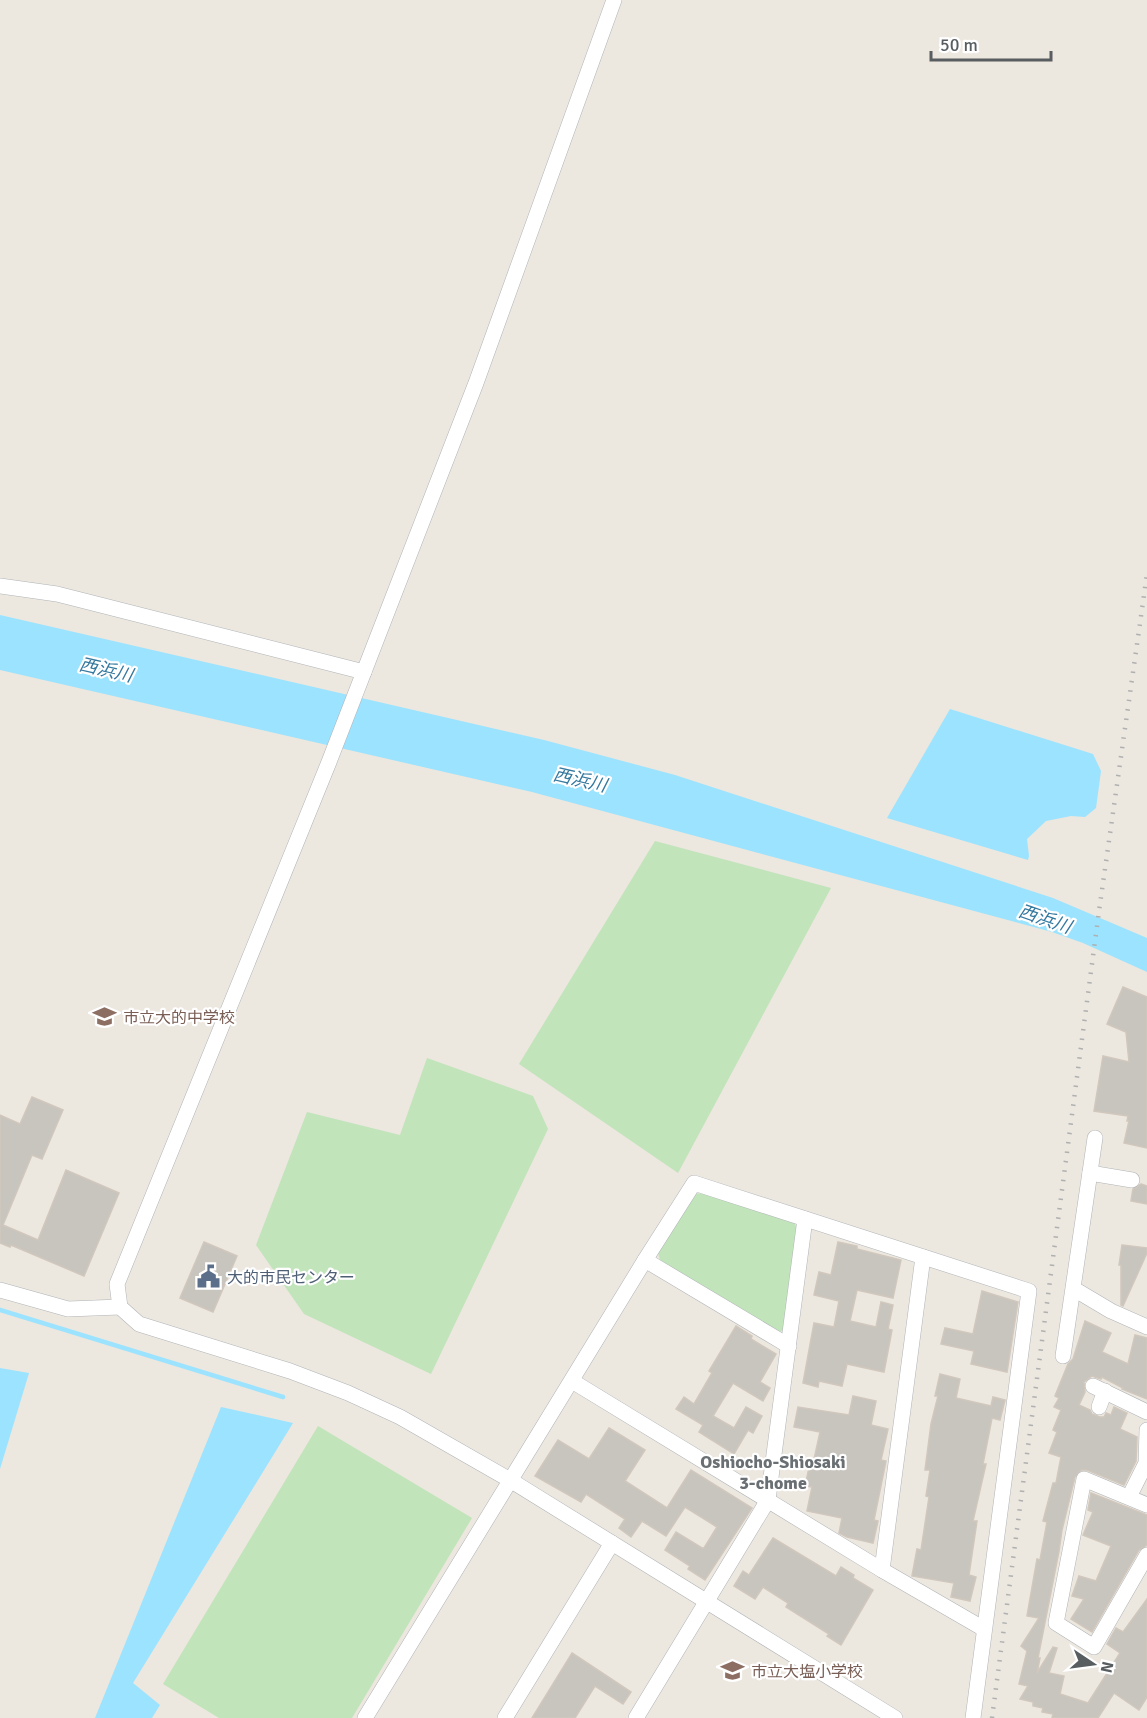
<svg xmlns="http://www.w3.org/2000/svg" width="1147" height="1718" viewBox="0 0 1147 1718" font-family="Signika,'Noto Sans JP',sans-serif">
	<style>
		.green { fill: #c1e4ba }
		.water { fill: #9be3ff }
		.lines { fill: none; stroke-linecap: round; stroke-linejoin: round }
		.stream { stroke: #9be3ff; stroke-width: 4.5 }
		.building { fill: #c8c4be; stroke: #d0c7bd; stroke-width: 1.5 }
		.minor-casing { stroke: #b0b4b7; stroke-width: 16 }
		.minor { stroke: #fff; stroke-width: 15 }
		.rail { stroke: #afb0b0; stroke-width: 4.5; stroke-dasharray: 1.5 8; stroke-linecap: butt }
		.labels { text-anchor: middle; stroke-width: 4.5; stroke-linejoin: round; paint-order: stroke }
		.education-label { font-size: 16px; fill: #785e54; stroke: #fff; text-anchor: start }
		.service-label { font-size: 16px; fill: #4e5e75; stroke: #fff; text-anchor: start }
		.water-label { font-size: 18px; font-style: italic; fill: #35799f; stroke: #fff }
		.neighbourhood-label { font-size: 18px; font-weight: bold; fill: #696f72; stroke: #fff }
	</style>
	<rect width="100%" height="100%" fill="#ece7df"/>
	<!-- green -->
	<g class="green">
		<path d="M655,841L831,888L678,1173L519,1064Z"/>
		<path d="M427,1058L533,1096L548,1129L431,1374L304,1314L256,1245L307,1112L400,1135Z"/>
		<path d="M704,1193L793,1221L799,1231L785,1329L776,1334L661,1263L658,1253L694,1194Z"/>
		<path d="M318,1426L472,1518L352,1718H219L163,1684Z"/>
	</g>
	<!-- water -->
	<g class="water">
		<path d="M0,615L544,740L675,775L1053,898L1147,938V972L1083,943L1052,932L532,792L0,670Z"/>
		<path d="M950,709L1093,754L1101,771L1096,808L1085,817L1071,816L1046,821L1027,839L1029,856L1028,860L887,818Z"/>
		<path d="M0,1368L29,1373L0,1469Z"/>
		<path d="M221,1407L293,1423L133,1683L160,1705L152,1718H95Z"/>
	</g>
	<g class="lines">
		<!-- stream -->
		<path class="stream" d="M0,1310L283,1397"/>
	</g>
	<!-- building -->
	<g class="building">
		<path d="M1123,987L1147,997V1148L1124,1143L1129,1121H1127L1128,1116L1094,1111L1103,1056L1129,1062L1126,1032L1107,1024Z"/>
		<path d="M32,1097L63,1110L42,1159L32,1155L3,1225L38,1240L66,1170L119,1193L84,1276L11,1245L10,1247L0,1243V1115L20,1124Z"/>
		<path d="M1141,1184L1147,1186V1204L1131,1201L1133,1189Z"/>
		<path d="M204,1242L237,1256L213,1312L180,1298Z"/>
		<path d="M838,1242L857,1246V1249L901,1260L893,1298L857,1290L850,1321L876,1327L881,1302L893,1305L888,1329L892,1330L884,1372L847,1364L842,1386L819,1381L818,1387L803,1383L814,1323L834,1327L839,1301L814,1295L819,1272L831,1275Z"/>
		<path d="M1122,1245L1147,1248V1253L1123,1306L1121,1305V1265H1119Z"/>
		<path d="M982,1291L1018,1302L1007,1372L971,1364L974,1351L941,1344L945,1328L973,1334Z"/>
		<path d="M1085,1321L1111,1333L1102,1352L1128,1364L1135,1335L1147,1338V1399L1122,1389L1123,1388L1102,1377L1101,1379L1092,1376L1084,1382L1085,1392L1079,1405L1090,1410L1092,1414L1100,1417H1104L1106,1413L1111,1415L1114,1407L1127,1413L1120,1429L1137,1437L1136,1461L1124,1485L1087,1470H1081L1075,1477L1062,1530L1059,1551L1038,1658H1040L1037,1673L1053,1647L1057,1648L1049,1673L1064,1676L1060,1694L1088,1703L1120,1653L1107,1644L1116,1628L1123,1632L1147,1599V1697L1139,1710L1114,1693L1098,1718H1052L1053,1714L1042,1712L1043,1708L1033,1706V1702L1020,1699L1028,1686L1019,1684L1027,1651L1021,1646L1039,1618L1027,1616L1037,1559L1040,1560L1047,1522L1043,1521L1053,1483H1056L1061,1457L1049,1453L1057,1432L1053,1430L1061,1410L1054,1407L1059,1398L1055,1396L1068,1364L1073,1359Z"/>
		<path d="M736,1326L752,1336L751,1339L776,1354L760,1382L770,1388L763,1401L733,1383L713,1416L734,1428L746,1407L762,1416L753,1433L748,1430L734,1454L699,1432L703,1425L676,1409L684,1397L694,1404L712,1373L709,1371Z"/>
		<path d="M940,1374L960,1379L956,1398L991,1406L993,1397L1005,1400L1000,1420L992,1418L983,1464H986L973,1521H977L969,1575L976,1577L970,1601L951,1597L954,1583L912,1576L917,1549L921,1550L929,1497L926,1496L930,1470H925L931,1424L938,1396H935Z"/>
		<path d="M853,1396L876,1401L871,1425L888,1429L881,1460L886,1461L874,1520L878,1521L873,1543L847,1537L839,1533L842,1518L807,1511L812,1487L805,1486L810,1463L813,1464L820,1432L794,1427L798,1407L849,1415Z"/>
		<path d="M609,1428L645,1450L625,1481L667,1508L691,1470L752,1508L705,1580L688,1569L690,1566L665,1550L676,1532L702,1548H704L717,1527L685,1507L666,1536L642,1521L631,1537L619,1528L625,1519L586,1494L581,1502L535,1476L558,1440L589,1459Z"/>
		<path d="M1091,1493L1147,1515V1545L1139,1550L1092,1632L1071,1619L1084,1599L1072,1596L1079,1576L1096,1581L1111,1546L1083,1535L1093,1512L1088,1510Z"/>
		<path d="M773,1538L836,1576L841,1567L854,1575L853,1578L873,1590L841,1645L827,1636L829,1634L786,1607L788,1603L763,1587L755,1599L734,1586L743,1571L749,1575Z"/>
		<path d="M572,1653L631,1692L623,1704L595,1686L575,1718H532Z"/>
	</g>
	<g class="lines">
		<defs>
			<g id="minor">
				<path d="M614,0L476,383L329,762L117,1284L120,1307L139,1324L290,1371L348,1393L400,1417L510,1480L895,1718"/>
				<path d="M0,586L57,594L364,672"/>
				<path d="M1090,1173L1132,1180"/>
				<path d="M645,1260L789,1346"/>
				<path d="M1074,1289L1111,1311L1147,1327"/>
				<path d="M0,1290L68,1309L120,1307"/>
				<path d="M1063,1356L1095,1138"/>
				<path d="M572,1381L882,1570L984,1629"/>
				<path d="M1093,1386L1147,1412"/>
				<path d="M1099,1407L1105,1391"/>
				<path d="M1129,1497L1146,1463L1147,1430"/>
				<path d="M1147,1505L1084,1479L1056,1623L1094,1647L1147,1555"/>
				<path d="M882,1570L923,1257"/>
				<path d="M365,1718L645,1260L694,1183L1029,1291L973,1718"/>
				<path d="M505,1718L612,1543"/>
				<path d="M636,1718L768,1500L805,1219"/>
			</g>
		</defs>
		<!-- minor casing -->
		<use href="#minor" class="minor-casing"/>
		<!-- minor -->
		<use href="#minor" class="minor"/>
		<!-- rail -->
		<path class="rail" d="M992,1718L1099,911L1147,574"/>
	</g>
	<!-- icons -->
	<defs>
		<symbol id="school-bare" viewBox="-9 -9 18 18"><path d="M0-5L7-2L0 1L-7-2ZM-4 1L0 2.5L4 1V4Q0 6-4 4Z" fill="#8d6e63" stroke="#fff" stroke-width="2.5" paint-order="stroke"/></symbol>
		<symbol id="civic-bare" viewBox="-9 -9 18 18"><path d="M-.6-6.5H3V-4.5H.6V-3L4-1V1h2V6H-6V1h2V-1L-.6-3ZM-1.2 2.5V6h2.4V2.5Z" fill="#5c6f8a" stroke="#fff" stroke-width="2.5" paint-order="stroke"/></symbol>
	</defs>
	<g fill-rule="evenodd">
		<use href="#school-bare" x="88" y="1000" width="33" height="33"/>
		<use href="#civic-bare" x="192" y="1260" width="33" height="33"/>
		<use href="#school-bare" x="716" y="1654" width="33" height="33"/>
	</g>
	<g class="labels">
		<!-- education labels -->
		<g class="education-label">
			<text x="123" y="1023">市立大的中学校</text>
			<text x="751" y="1677">市立大塩小学校</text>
		</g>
		<!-- service labels -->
		<g class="service-label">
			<text x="227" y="1283">大的市民センター</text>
		</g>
		<!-- water labels -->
		<g class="water-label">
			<text transform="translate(106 670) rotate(13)" y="6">西浜川</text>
			<text transform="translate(580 780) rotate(13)" y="6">西浜川</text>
			<text transform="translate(1045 919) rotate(19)" y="6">西浜川</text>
		</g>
		<!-- neighbourhood labels -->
		<g class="neighbourhood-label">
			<text x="773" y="1468">Oshiocho-Shiosaki<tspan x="773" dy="21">3-chome</tspan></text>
		</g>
	</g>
	<!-- north arrow -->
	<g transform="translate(1093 1664) rotate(103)" stroke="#ffffff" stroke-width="4.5" paint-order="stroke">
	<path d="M0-4.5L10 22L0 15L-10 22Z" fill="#585d60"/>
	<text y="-9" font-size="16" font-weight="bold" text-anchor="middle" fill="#585d60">N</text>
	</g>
	<!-- scale -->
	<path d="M931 51v9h120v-9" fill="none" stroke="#585d60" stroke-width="3"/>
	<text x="940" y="51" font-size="18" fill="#585d60" stroke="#ffffff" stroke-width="4.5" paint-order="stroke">50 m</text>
</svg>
